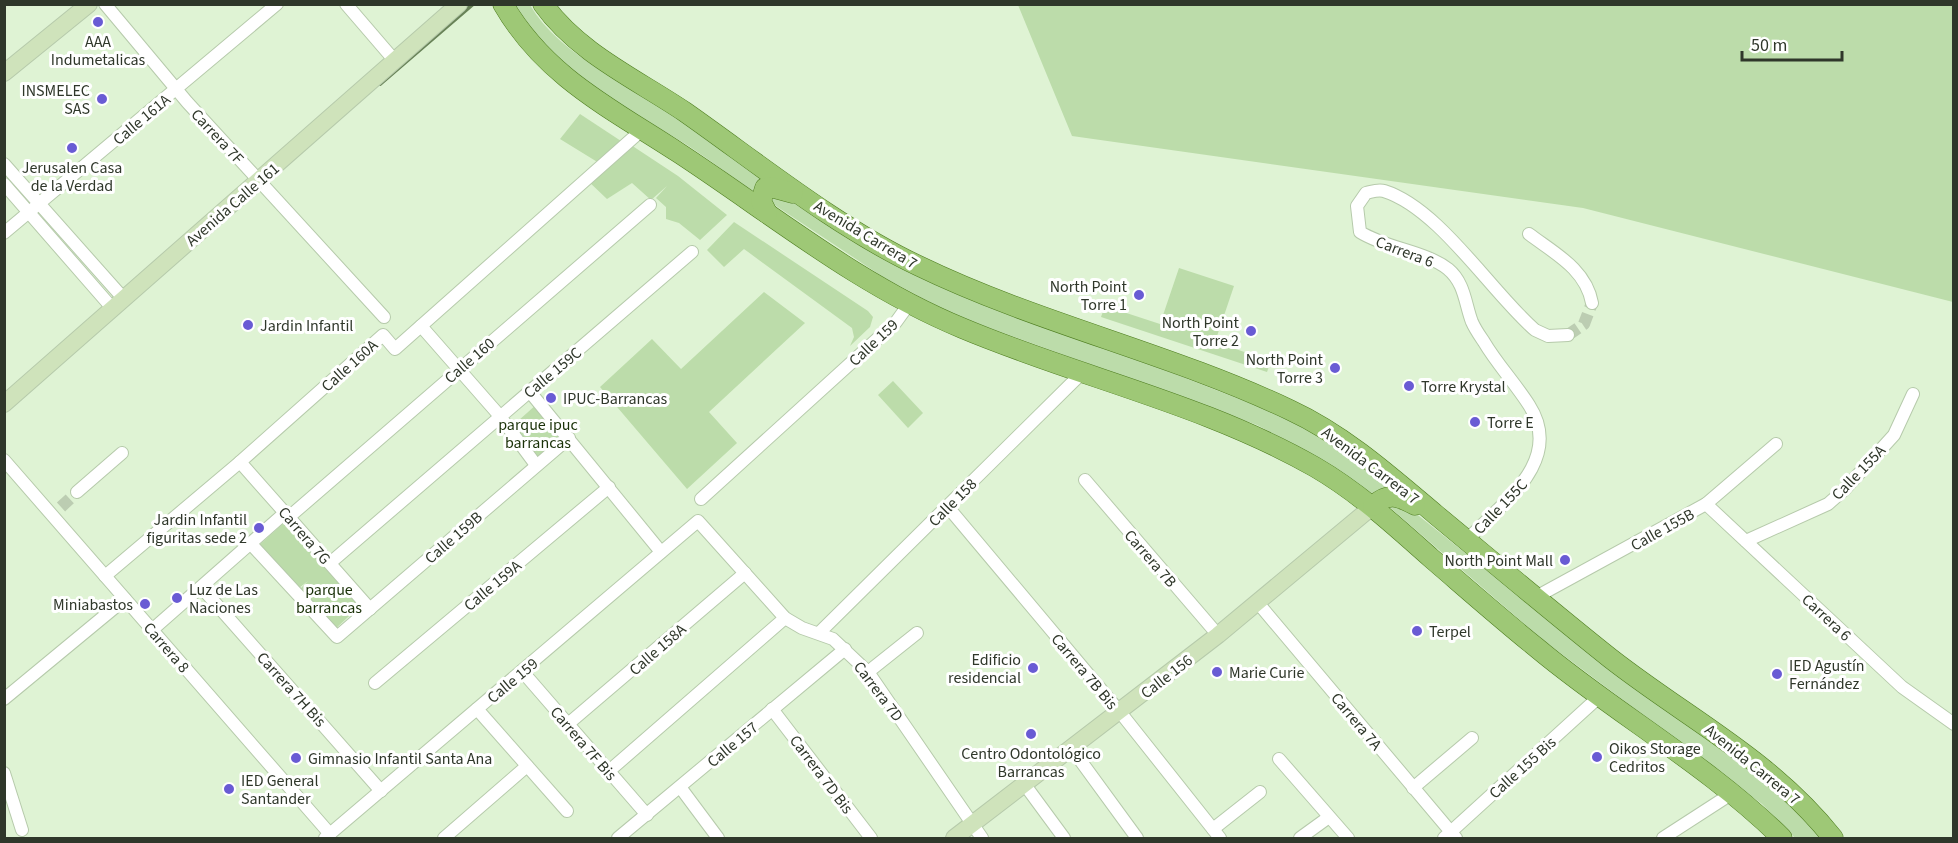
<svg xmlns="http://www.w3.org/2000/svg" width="1958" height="843" viewBox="0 0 1958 843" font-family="'Source Sans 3',sans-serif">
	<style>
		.green { fill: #bcdcaa }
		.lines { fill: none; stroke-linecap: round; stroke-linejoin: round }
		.stream { stroke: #688257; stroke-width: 4 }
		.street-tunnel { stroke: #bccdb2; stroke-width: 12; stroke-dasharray: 12 6; stroke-linecap: butt }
		.street-casing { stroke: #b6caab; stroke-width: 14 }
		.secondary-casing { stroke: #b6caab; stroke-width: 18 }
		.primary-casing { stroke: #4e7d20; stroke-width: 21 }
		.street { stroke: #fff; stroke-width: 12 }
		.secondary { stroke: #cfe3bb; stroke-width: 16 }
		.primary { stroke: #9ec876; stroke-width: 20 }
		.poi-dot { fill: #695bd4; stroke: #fff; stroke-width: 2 }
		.labels { text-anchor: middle; stroke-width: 6; stroke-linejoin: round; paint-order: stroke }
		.poi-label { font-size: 16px; fill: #2f372a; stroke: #fff; text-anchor: start }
		.street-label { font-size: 16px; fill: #2f372a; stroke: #fff }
		.park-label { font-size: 16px; fill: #1a3108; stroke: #fff }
	</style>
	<rect width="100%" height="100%" fill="#dff3d4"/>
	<!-- green -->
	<g class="green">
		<path d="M516,5H530C559,56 635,88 683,120C711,138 738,159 765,178L754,192C732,177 710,160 687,145C616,100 562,80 516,5Z"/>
		<path d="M1018,5H1953V302L1583,208L1072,136Z"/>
		<path d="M580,114L621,141L599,163L560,139Z"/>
		<path d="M628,143L678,176L727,215L700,240L679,223L666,219V207L656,198L667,186L651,200L632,183L607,199L586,179Z"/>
		<path d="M768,194L789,200L851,241L905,269L1278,414L1329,441L1393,487L1371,493L1324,461L1257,425L954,315L883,277L767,200Z"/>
		<path d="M734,222L868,311L873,317L870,327L850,346L854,337L852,328L744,249L724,267L707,250Z"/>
		<path d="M1179,268L1234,286L1215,342L1271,361L1267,372L1101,317L1105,306L1160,324Z"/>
		<path d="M764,292L805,323L709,412L737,443L687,489L600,387L652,339L681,369Z"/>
		<path d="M893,381L923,413L908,428L878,395Z"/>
		<path d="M537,404L565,435L537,460L509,429Z"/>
		<path d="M1404,504L1583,647L1775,788L1823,838H1795L1762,804L1543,640L1387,505Z"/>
		<path d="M286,521L361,605L334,630L298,591L308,581L295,591L257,547Z"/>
	</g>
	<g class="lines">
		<!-- stream -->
		<path class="stream" d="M380,84L473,4"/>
		<!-- street-tunnel -->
		<g class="street-tunnel">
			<path d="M1568,335L1584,324L1592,303"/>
			<path d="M61,507L77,492"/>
		</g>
		<defs>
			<g id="street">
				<path d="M105,4L187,102L384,317"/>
				<path d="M346,4L395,61"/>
				<path d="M4,164L124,299"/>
				<path d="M4,184L113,309"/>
				<path d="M4,233L277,4"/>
				<path d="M1529,234C1554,253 1586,269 1592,303"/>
				<path d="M421,326L499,415L536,465"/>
				<path d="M530,392L661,552"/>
				<path d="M4,460L330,834"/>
				<path d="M240,462L370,609"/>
				<path d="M1085,480L1218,635"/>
				<path d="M77,492L122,453"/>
				<path d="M701,499L896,322L909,304"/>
				<path d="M1706,504L1902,687L1954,724"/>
				<path d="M947,506L1120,712L1220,838"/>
				<path d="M289,517L650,205"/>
				<path d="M1467,540C1502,503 1565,461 1529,405C1515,383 1497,364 1484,342C1480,336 1475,329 1472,322C1465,304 1465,283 1448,269C1425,251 1387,249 1360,232L1357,206L1366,193C1371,192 1378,189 1384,191C1439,208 1492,293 1535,330L1548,336L1568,335"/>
				<path d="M1746,541L1828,504L1845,489L1894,435L1913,394"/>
				<path d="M251,544L337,637L569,438"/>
				<path d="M330,563L692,252"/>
				<path d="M105,576L240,462L383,335L395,349L643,129"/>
				<path d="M202,588L381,791"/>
				<path d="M1536,597L1706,504L1776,444"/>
				<path d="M1258,603L1456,838"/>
				<path d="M152,630L286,512"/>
				<path d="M820,632L1084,371"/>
				<path d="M522,671L647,815"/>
				<path d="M868,672L917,633"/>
				<path d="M375,683L609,487"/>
				<path d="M4,699L125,599"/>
				<path d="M477,709L567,811"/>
				<path d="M772,709L871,838"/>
				<path d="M568,724L745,573"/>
				<path d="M1072,749L1137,838"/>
				<path d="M1279,759L1348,838"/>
				<path d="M609,771L785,618"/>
				<path d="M4,773L22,830"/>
				<path d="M1025,785L1064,838"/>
				<path d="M680,787L718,838"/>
				<path d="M1413,788L1472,738"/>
				<path d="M1213,829L1260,792"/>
				<path d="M325,838L698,521L785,618L802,628L833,639L868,672L982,838"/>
				<path d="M444,838L527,766"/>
				<path d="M618,838L845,649"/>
				<path d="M1300,838L1329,817"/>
				<path d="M1444,838L1600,696"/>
				<path d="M1663,838L1731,794"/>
			</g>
			<g id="secondary">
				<path d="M4,73L89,4"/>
				<path d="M4,404L459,4"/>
				<path d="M954,838L1218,635L1373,506"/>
			</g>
			<g id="primary">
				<path d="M503,4C545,77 612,109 679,153C772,214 858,285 962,328C1078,377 1205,404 1315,467C1358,492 1394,525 1431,558C1466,588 1501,619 1537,648C1616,714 1708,765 1782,838"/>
				<path d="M543,4C578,53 636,79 685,112C759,164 838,228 919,266C1039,324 1170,353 1290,410C1344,435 1390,476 1435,514C1493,562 1551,611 1610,658C1688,719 1770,759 1833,838"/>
				<path d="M767,213L761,201L765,188L771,187L793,193"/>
				<path d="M1373,506C1388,492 1398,496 1415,505"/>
			</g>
		</defs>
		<!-- street casing -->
		<use href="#street" class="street-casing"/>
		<!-- secondary casing -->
		<use href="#secondary" class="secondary-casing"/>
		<!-- primary casing -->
		<use href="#primary" class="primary-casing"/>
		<!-- street -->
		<use href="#street" class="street"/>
		<!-- secondary -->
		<use href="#secondary" class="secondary"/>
		<!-- primary -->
		<use href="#primary" class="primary"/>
	</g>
	<!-- markers -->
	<g class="poi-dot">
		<circle cx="98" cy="22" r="6"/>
		<circle cx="102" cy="99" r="6"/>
		<circle cx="72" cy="148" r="6"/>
		<circle cx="1139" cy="295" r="6"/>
		<circle cx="248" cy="325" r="6"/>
		<circle cx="1251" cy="331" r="6"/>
		<circle cx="1335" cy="368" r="6"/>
		<circle cx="1409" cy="386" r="6"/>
		<circle cx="551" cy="398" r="6"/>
		<circle cx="1475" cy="422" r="6"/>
		<circle cx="259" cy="528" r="6"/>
		<circle cx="1565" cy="560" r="6"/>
		<circle cx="177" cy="598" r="6"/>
		<circle cx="145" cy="604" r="6"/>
		<circle cx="1417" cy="631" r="6"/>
		<circle cx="1033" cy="668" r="6"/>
		<circle cx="1217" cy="672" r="6"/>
		<circle cx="1777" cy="674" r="6"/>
		<circle cx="1031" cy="734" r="6"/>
		<circle cx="1597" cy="757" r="6"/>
		<circle cx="296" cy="758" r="6"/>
		<circle cx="229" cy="789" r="6"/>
	</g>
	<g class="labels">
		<!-- poi labels -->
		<g class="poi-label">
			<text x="98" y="47" text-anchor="middle">AAA<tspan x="98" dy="18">Indumetalicas</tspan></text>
			<text x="90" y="96" text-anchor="end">INSMELEC<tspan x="90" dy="18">SAS</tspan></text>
			<text x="72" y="173" text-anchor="middle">Jerusalen Casa<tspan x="72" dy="18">de la Verdad</tspan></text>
			<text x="1127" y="292" text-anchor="end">North Point<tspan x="1127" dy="18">Torre 1</tspan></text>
			<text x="1239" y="328" text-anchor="end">North Point<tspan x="1239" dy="18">Torre 2</tspan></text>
			<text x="260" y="331">Jardin Infantil</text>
			<text x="1323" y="365" text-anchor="end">North Point<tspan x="1323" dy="18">Torre 3</tspan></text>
			<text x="1421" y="392">Torre Krystal</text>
			<text x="563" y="404">IPUC-Barrancas</text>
			<text x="1487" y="428">Torre E</text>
			<text x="247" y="525" text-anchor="end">Jardin Infantil<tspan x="247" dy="18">figuritas sede 2</tspan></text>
			<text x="1553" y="566" text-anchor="end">North Point Mall</text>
			<text x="189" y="595">Luz de Las<tspan x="189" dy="18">Naciones</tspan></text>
			<text x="133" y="610" text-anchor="end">Miniabastos</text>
			<text x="1429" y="637">Terpel</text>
			<text x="1021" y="665" text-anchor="end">Edificio<tspan x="1021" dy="18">residencial</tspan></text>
			<text x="1789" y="671">IED Agustín<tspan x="1789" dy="18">Fernández</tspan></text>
			<text x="1229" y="678">Marie Curie</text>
			<text x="1609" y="754">Oikos Storage<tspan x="1609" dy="18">Cedritos</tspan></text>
			<text x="1031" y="759" text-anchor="middle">Centro Odontológico<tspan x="1031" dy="18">Barrancas</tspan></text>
			<text x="308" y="764">Gimnasio Infantil Santa Ana</text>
			<text x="241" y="786">IED General<tspan x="241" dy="18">Santander</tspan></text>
		</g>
		<!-- street labels -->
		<g class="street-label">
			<text transform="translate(141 119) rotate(-40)" y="6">Calle 161A</text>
			<text transform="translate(218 136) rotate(47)" y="6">Carrera 7F</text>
			<text transform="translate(232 204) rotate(-41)" y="6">Avenida Calle 161</text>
			<text transform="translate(866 234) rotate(31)" y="6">Avenida Carrera 7</text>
			<text transform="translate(1405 251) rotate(21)" y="6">Carrera 6</text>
			<text transform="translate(873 342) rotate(-43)" y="6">Calle 159</text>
			<text transform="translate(469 360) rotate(-41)" y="6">Calle 160</text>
			<text transform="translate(349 365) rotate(-42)" y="6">Calle 160A</text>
			<text transform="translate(552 372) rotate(-40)" y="6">Calle 159C</text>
			<text transform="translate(1371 465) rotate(37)" y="6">Avenida Carrera 7</text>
			<text transform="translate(1858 472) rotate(-46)" y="6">Calle 155A</text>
			<text transform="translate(952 502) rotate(-45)" y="6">Calle 158</text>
			<text transform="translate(1500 506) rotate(-46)" y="6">Calle 155C</text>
			<text transform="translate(1662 529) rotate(-29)" y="6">Calle 155B</text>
			<text transform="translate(305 535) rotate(49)" y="6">Carrera 7G</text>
			<text transform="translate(453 537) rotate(-41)" y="6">Calle 159B</text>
			<text transform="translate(1151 558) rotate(49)" y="6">Carrera 7B</text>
			<text transform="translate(492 585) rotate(-40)" y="6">Calle 159A</text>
			<text transform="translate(1827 617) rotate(43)" y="6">Carrera 6</text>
			<text transform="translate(167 647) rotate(49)" y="6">Carrera 8</text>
			<text transform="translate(657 649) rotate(-41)" y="6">Calle 158A</text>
			<text transform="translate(1085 671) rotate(50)" y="6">Carrera 7B Bis</text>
			<text transform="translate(1166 676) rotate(-38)" y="6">Calle 156</text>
			<text transform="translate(512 680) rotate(-40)" y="6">Calle 159</text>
			<text transform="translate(292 689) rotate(48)" y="6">Carrera 7H Bis</text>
			<text transform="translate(879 691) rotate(53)" y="6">Carrera 7D</text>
			<text transform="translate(1357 721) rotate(50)" y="6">Carrera 7A</text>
			<text transform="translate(584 743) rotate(49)" y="6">Carrera 7F Bis</text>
			<text transform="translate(732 744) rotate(-40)" y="6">Calle 157</text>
			<text transform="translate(1753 764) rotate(39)" y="6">Avenida Carrera 7</text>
			<text transform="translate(1522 767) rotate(-42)" y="6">Calle 155 Bis</text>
			<text transform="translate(822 774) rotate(53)" y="6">Carrera 7D Bis</text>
		</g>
		<!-- park labels -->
		<g class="park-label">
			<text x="538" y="430">parque ipuc<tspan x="538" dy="18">barrancas</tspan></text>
			<text x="329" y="595">parque<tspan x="329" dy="18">barrancas</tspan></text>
		</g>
	</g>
	<!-- border -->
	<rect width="1958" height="843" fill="none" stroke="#2f372a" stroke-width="12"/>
	<!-- scale -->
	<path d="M1742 51v9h100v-9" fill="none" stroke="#2f372a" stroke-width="3"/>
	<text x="1751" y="51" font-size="18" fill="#2f372a" stroke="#ffffff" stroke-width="4.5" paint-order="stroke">50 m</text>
</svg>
